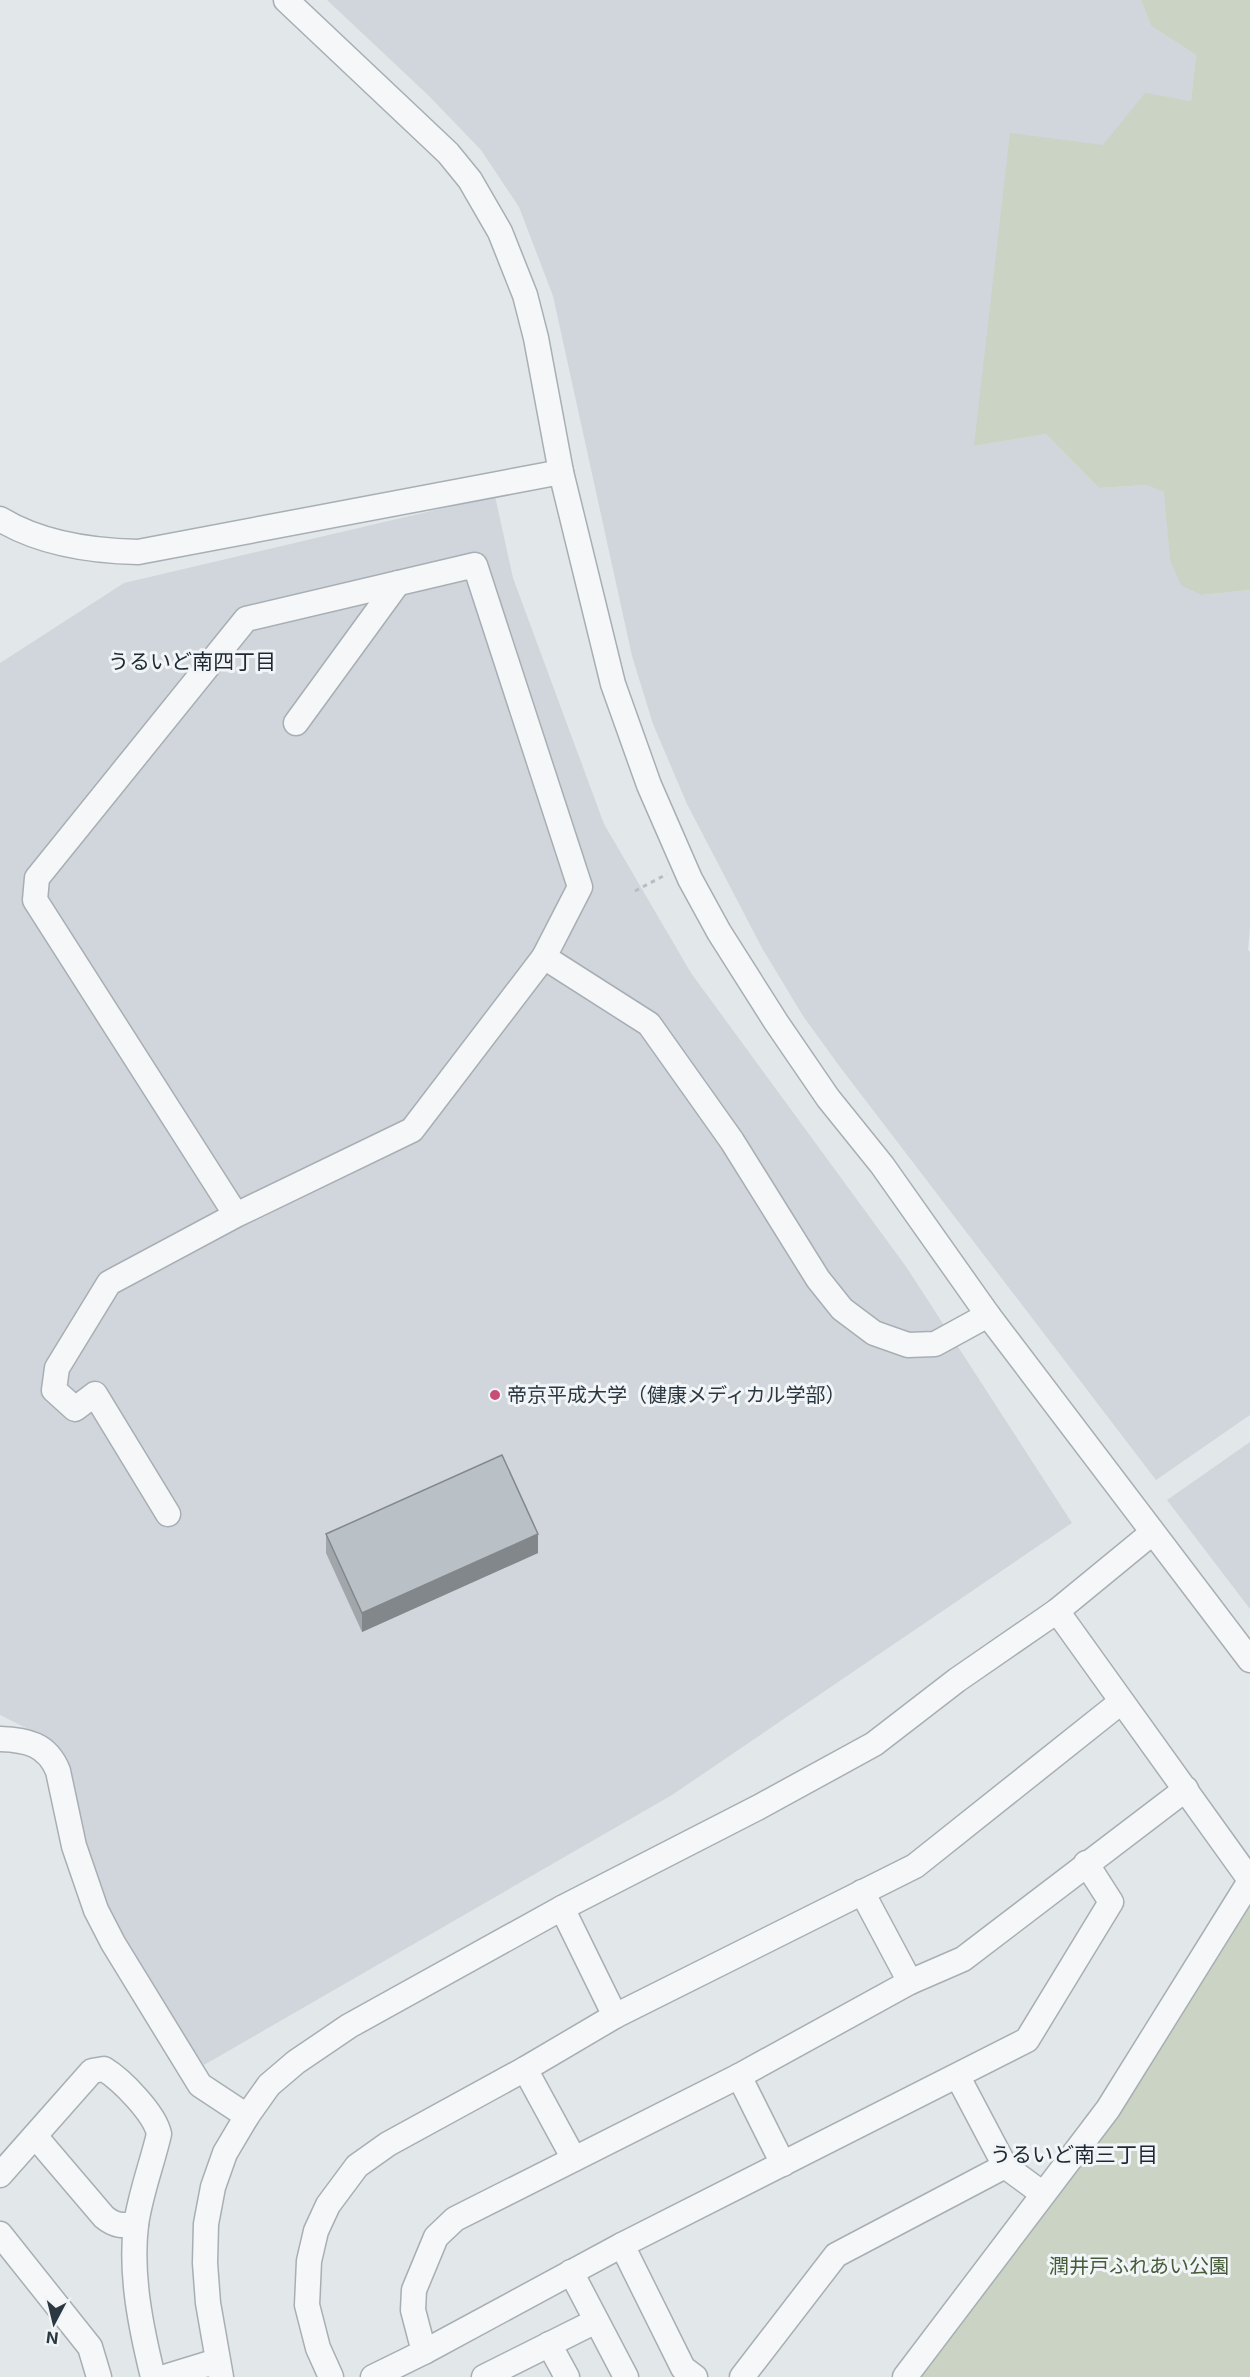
<svg xmlns="http://www.w3.org/2000/svg" width="1250" height="2377" viewBox="0 0 1250 2377" font-family="Inter,'Noto Sans JP',sans-serif">
	<style>
		.built { fill: #d0d6dc }
		.green { fill: #cad3c4 }
		.lines { fill: none; stroke-linecap: round; stroke-linejoin: round }
		.minor-casing { stroke: #a7afb4; stroke-width: 27 }
		.path { stroke: #b8bdc1; stroke-width: 3; stroke-dasharray: 4.5 4.5; stroke-linecap: butt }
		.minor { stroke: #f5f7f8; stroke-width: 24 }
		.wall { fill: #a0a6aa }
		.shaded-wall { fill: #82878b }
		.building { fill: #bac1c6; stroke: #82878b; stroke-width: 1.5 }
		.poi-dot { fill: #c84e76; stroke: #f2f5f7; stroke-width: 2 }
		.labels { text-anchor: middle; stroke-width: 6; stroke-linejoin: round; paint-order: stroke }
		.poi-label { font-size: 20px; fill: #2b3741; stroke: #f2f5f7; text-anchor: start }
		.park-label { font-size: 20px; fill: #465c39; stroke: #f2f5f7 }
		.neighbourhood-label { font-size: 21px; fill: #1d2832; stroke: #f2f5f7 }
	</style>
	<rect width="100%" height="100%" fill="#e2e7ea"/>
	<!-- built -->
	<g class="built">
		<path d="M327,0H1141L1151,26L1196,55L1191,101L1145,94L1104,145L974,446L1046,434L1099,488L1146,485L1165,492L1170,560L1202,595L1250,590V927L1248,950L1250,952V1415L1156,1480L840,1067L803,1016L762,948L687,804L653,724L632,656L553,296L519,207L481,150L428,95Z"/>
		<path d="M495,496L513,578L604,824L691,973L907,1268L1072,1523L672,1795L204,2065L109,1925L54,1742L0,1715V663L124,583Z"/>
		<path d="M1250,1442V1609L1167,1500Z"/>
	</g>
	<!-- green -->
	<g class="green">
		<path d="M1141,0H1250V590L1202,595L1181,585L1170,560L1164,492L1146,485L1099,488L1046,434L974,446L1010,133L1103,145L1145,93L1191,101L1196,55L1151,26Z"/>
		<path d="M1250,1894V2377H918Z"/>
	</g>
	<g class="lines">
		<defs>
			<g id="minor">
				<path d="M286,0L448,153L470,180L500,232L525,295L536,338L561,472L613,684L649,785L690,879L719,932L776,1022L828,1098L882,1165L988,1315L1250,1660"/>
				<path d="M0,519C41,544 91,551 138,552L561,472"/>
				<path d="M296,723L398,583"/>
				<path d="M544,957L649,1024L732,1141L818,1279L842,1309L874,1333L908,1345L935,1344L988,1315"/>
				<path d="M168,1514L95,1394L75,1409L54,1390L57,1368L109,1283L236,1215L412,1130L544,957L580,887L475,565L246,619L37,878L35,900L236,1215"/>
				<path d="M1057,1611L1250,1880"/>
				<path d="M0,1739C27,1740 47,1744 58,1771L74,1846L96,1910L113,1943L200,2085L247,2116"/>
				<path d="M862,1892L910,1982"/>
				<path d="M562,1908L615,2016"/>
				<path d="M525,2069L574,2159"/>
				<path d="M739,2076L783,2164"/>
				<path d="M958,2077L1005,2166L1043,2194"/>
				<path d="M35,2136L104,2217C115,2226 122,2226 136,2224"/>
				<path d="M0,2175L92,2071L104,2069C122,2080 155,2114 159,2134C152,2164 140,2195 136,2225C130,2275 141,2328 153,2377"/>
				<path d="M0,2234L90,2347L99,2377"/>
				<path d="M622,2245L683,2368L695,2377"/>
				<path d="M571,2272L626,2377"/>
				<path d="M549,2344L567,2377"/>
				<path d="M424,2352L413,2310L414,2290L436,2237L455,2219L739,2076L910,1982L963,1959L1186,1789"/>
				<path d="M165,2377L217,2361"/>
				<path d="M221,2377L208,2303L205,2263L206,2224L213,2187L225,2153L247,2116L269,2085L296,2062L349,2026L562,1908L759,1807L874,1744L957,1680L1057,1611L1152,1533"/>
				<path d="M331,2377L318,2348L307,2305L309,2261L316,2231L328,2205L357,2166L388,2144L525,2069L615,2016L915,1866L1121,1702"/>
				<path d="M373,2377L424,2352L622,2245L1027,2040L1111,1902L1086,1863"/>
				<path d="M484,2377L596,2321"/>
				<path d="M742,2377L836,2255L1005,2166"/>
				<path d="M905,2377L1108,2109L1250,1881"/>
			</g>
		</defs>
		<!-- minor casing -->
		<use href="#minor" class="minor-casing"/>
		<!-- path -->
		<path class="path" d="M635,891L667,874"/>
		<!-- minor -->
		<use href="#minor" class="minor"/>
	</g>
	<!-- wall -->
	<path class="wall" d="M326,1534L538,1553L362,1632L326,1553Z"/>
	<!-- shaded-wall -->
	<path class="shaded-wall" d="M538,1534V1553L362,1632V1613Z"/>
	<!-- building -->
	<path class="building" d="M502,1455L538,1534L362,1613L326,1534Z"/>
	<!-- markers -->
	<circle class="poi-dot" cx="495" cy="1395" r="6"/>
	<g class="labels">
		<!-- poi labels -->
		<g class="poi-label">
			<text x="507" y="1402">帝京平成大学（健康メディカル学部）</text>
		</g>
		<!-- park labels -->
		<g class="park-label">
			<text x="1139" y="2273">潤井戸ふれあい公園</text>
		</g>
		<!-- neighbourhood labels -->
		<g class="neighbourhood-label">
			<text x="192" y="669">うるいど南四丁目</text>
			<text x="1074" y="2162">うるいど南三丁目</text>
		</g>
	</g>
	<!-- north arrow -->
	<g transform="translate(54 2323) rotate(187)" stroke="#f2f5f7" stroke-width="4.5" paint-order="stroke">
	<path d="M0-4.5L10 22L0 15L-10 22Z" fill="#2b3741"/>
	<text y="-9" font-size="16" font-weight="bold" text-anchor="middle" fill="#2b3741">N</text>
	</g>
</svg>
